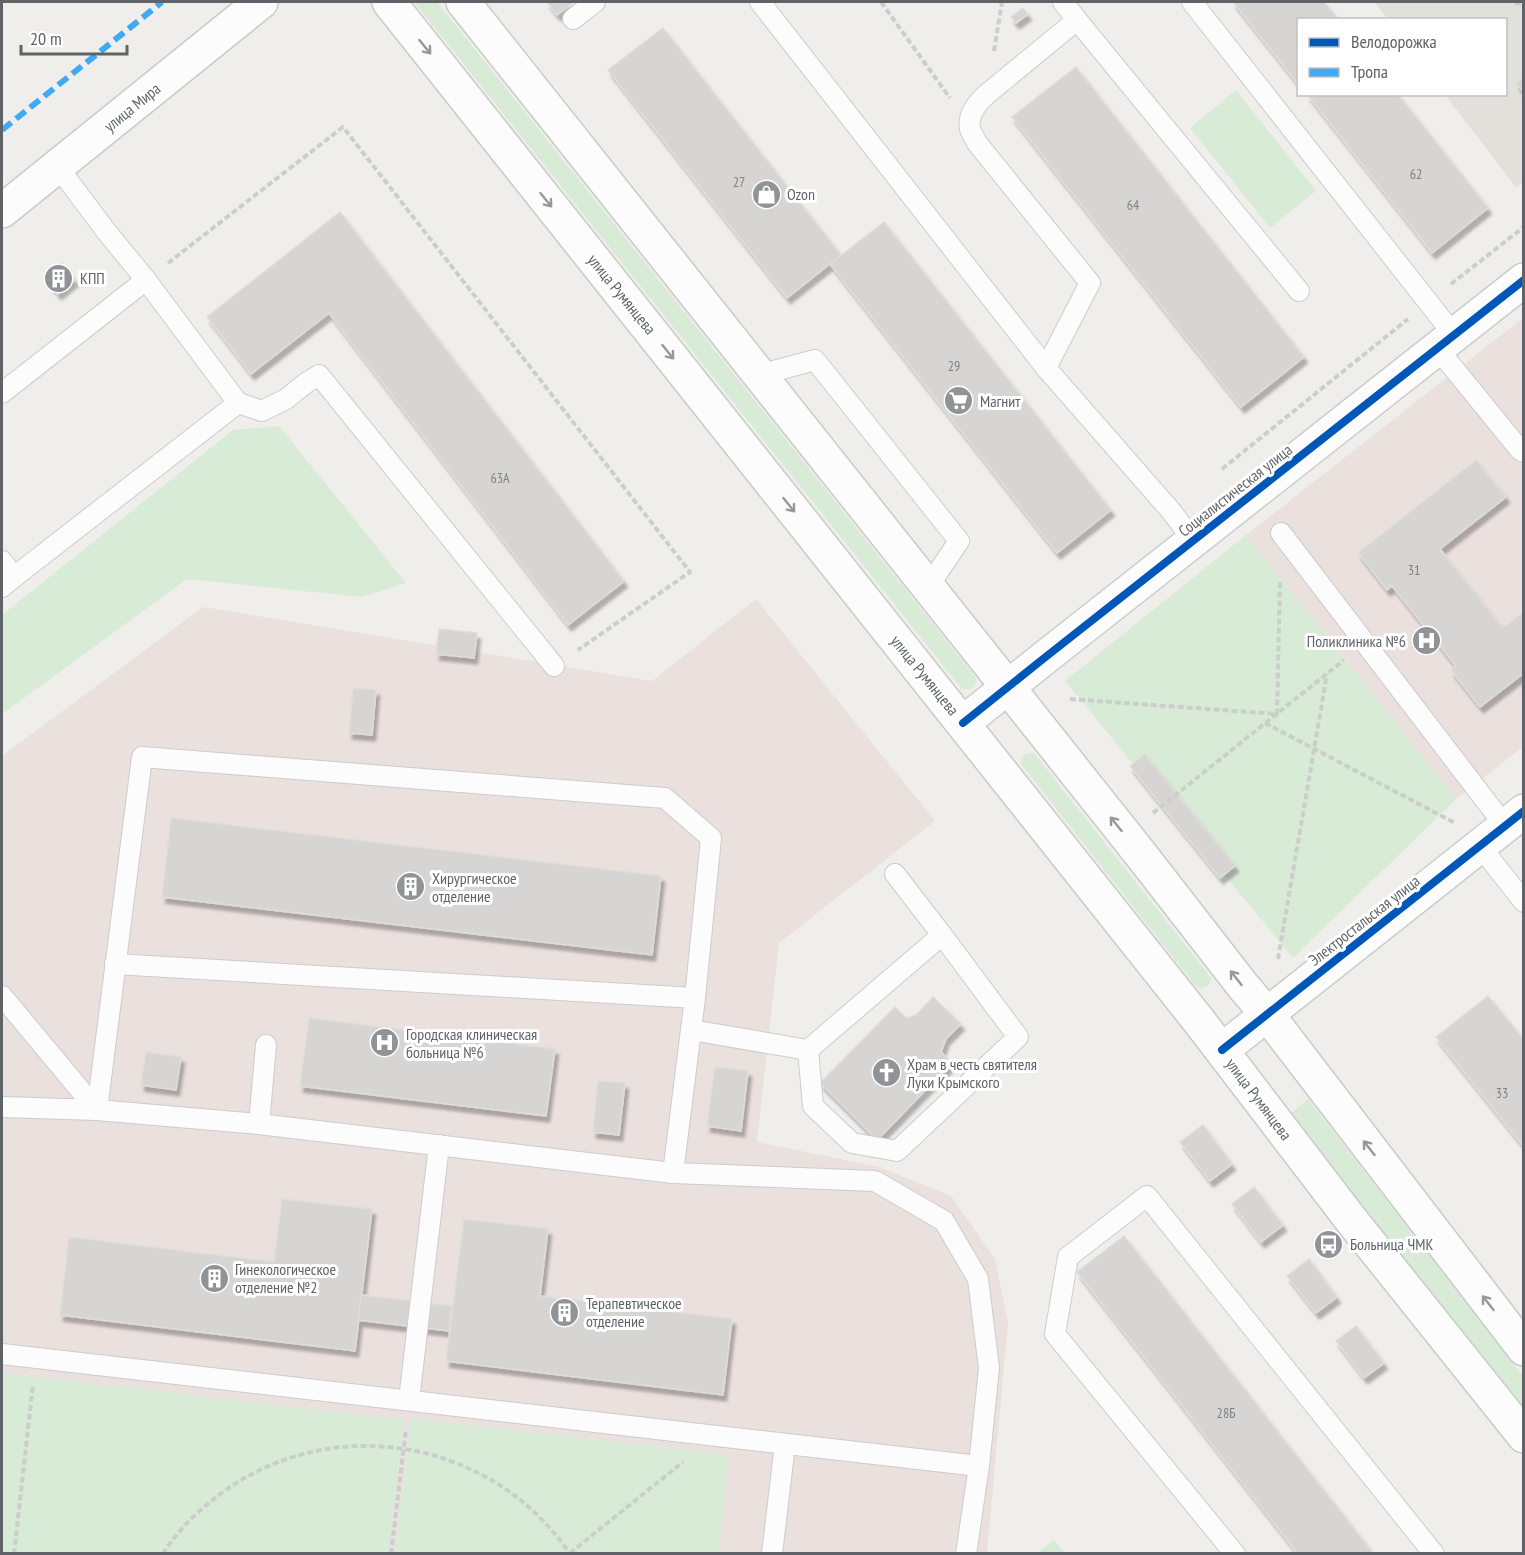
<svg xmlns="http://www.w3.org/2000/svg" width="1525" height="1555" viewBox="0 0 1525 1555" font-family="'PT Sans Narrow',sans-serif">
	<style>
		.education { fill: #e2e0da }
		.medical { fill: #eae0de }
		.green { fill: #d8ebd6 }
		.building { fill: #d6d5d3; stroke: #deddd9; stroke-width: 1.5; filter: url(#shadow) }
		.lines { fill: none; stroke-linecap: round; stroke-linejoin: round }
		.service-casing { stroke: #cbcccc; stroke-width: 22 }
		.minor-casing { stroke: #cbcccc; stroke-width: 36 }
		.secondary-casing { stroke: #cacacb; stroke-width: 36 }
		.path { stroke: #cacfcc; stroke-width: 4; stroke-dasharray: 6 3; stroke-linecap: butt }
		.service { stroke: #fdfcfc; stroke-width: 20 }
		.minor { stroke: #fdfcfc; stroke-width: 33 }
		.secondary { stroke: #fdfcfc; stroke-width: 33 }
		.quiet { stroke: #3fa9f5; stroke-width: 6; stroke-dasharray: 12 6; stroke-linecap: butt }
		.cycleway-casing { stroke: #fff; stroke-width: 11 }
		.cycleway { stroke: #0057b8; stroke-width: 8 }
		.oneway { stroke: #96999c }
		.labels { text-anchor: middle; stroke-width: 6; stroke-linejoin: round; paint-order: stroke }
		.number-label { font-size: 14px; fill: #7e8184 }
		.street-label { font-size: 16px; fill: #5f6368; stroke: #fff }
		.poi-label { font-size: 16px; fill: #5f6368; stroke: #fff; text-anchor: start }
	</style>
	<defs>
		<filter id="shadow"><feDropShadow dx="3.5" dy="6" stdDeviation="1.5" flood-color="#0004"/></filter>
	</defs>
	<rect width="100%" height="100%" fill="#efeeea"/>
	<!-- education -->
	<path class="education" d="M1374,2H1523V182L1516,187L1445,95L1506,94V20L1388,19Z"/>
	<!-- medical -->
	<g class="medical">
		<path d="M1523,318V747L1456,799L1246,535Z"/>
		<path d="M756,599L935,821L779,943L757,1142L879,1167L951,1196L995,1259L1008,1323L987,1553H718L729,1455L411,1418L395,1553H388L404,1420L2,1373V756L203,607L652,681Z"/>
	</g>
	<!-- green -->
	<g class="green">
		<path d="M414,2H437L976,678V684L971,689H962Z"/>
		<path d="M1236,90L1316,191L1270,228L1190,128Z"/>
		<path d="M279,426L406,583L362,597L187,579L2,714V615L233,430Z"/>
		<path d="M1246,535L1456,799L1293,958L1065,681Z"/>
		<path d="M1028,753H1034L1208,974L1211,979C1209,986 1206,988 1199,988L1195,985L1021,764C1020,758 1022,755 1028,753Z"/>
		<path d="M1308,1099L1523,1376V1413L1290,1114Z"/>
		<path d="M2,1373L404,1420L388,1553H2Z"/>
		<path d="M411,1418L729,1455L718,1553H395Z"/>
		<path d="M1054,1540L1065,1553H1037Z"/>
	</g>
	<!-- building -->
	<g class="building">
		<path d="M547,2H574L557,15Z"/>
		<path d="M1233,2H1324L1339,20H1298V84Z"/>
		<path d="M1023,8L1028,14L1016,23L1011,17Z"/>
		<path d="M663,28L841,255L787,298L608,70Z"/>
		<path d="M1076,67L1304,357L1241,407L1012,117Z"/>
		<path d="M1524,77V92L1516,83Z"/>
		<path d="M1307,94H1398L1488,208L1432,253Z"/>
		<path d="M340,212L624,581L568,625L329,313L251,374L207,317Z"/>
		<path d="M884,222L1111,510L1057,553L830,264Z"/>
		<path d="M61,263L75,280L58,294L44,277Z"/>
		<path d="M1476,460L1506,497L1440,549L1503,628L1524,612V673L1480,707L1451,670L1456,666L1392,586L1387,590L1358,553Z"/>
		<path d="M439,629L477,633L474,658L436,654Z"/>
		<path d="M353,688L376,690L372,735L349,733Z"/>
		<path d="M1145,754L1235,866L1220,878L1130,766Z"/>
		<path d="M171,818L661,876L652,955L162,897Z"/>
		<path d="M1488,996L1524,1040V1147L1436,1037Z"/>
		<path d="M933,997L961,1024L946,1039L941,1052L952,1063L877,1140L820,1083L895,1007L906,1018L916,1015Z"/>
		<path d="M309,1018L555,1049L546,1116L300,1086Z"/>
		<path d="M146,1052L181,1057L176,1090L141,1085Z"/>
		<path d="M715,1067L748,1071L741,1131L707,1126Z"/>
		<path d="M598,1081L625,1083L619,1135L593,1132Z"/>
		<path d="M1203,1125L1232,1164L1210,1181L1180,1142Z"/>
		<path d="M1254,1187L1283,1225L1261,1242L1232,1204Z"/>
		<path d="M282,1199L372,1209L355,1351L60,1315L69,1237L274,1262Z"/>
		<path d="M464,1219L548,1229L540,1296L732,1319L723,1395L446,1361Z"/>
		<path d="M1124,1236L1374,1554H1298L1077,1272Z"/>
		<path d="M1309,1259L1337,1297L1316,1313L1287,1276Z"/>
		<path d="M361,1295L452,1306L449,1331L358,1320Z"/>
		<path d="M1356,1326L1384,1363L1364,1378L1336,1341Z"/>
	</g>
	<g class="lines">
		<defs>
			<g id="service">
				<path d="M760,2L1046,368L1171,511L1193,540"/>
				<path d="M1063,2L1077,20"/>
				<path d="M1192,2L1454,335"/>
				<path d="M573,19L595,2"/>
				<path d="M1437,348L1520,450L1524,452"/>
				<path d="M1046,368L1090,283L977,143C975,138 971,133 970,129C967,115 978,102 987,94L1077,20L1299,291"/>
				<path d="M759,375L815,360L959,541L928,587"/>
				<path d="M2,393L146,280L106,231L58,167"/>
				<path d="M238,403L262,411L286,399L306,383L319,375L554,666"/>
				<path d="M1281,533L1505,826"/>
				<path d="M2,561L14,577L2,587"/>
				<path d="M14,577L238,403L146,280"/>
				<path d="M1480,846L1524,902"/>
				<path d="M895,874L942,935"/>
				<path d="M115,964L695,998"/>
				<path d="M2,996L97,1110"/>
				<path d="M691,1030L808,1050L942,935L1018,1037L897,1151L852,1143L813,1106L808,1050"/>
				<path d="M2,1107L97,1110L259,1124L673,1173L875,1181L944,1221L978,1279L989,1368L979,1466L966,1554"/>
				<path d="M97,1110L142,757L665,798L711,838L695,998L673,1173"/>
				<path d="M259,1124L266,1045"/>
				<path d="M2,1354L979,1466"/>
				<path d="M409,1400L439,1145"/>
				<path d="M772,1554L785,1444"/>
				<path d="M1235,1554L1055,1334L1068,1257L1147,1196L1434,1554"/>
			</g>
			<g id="minor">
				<path d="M963,723L1043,659L1524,280"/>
				<path d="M1222,1050L1524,811"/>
			</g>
			<g id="secondary">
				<path d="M389,2L1199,1021L1352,1221L1524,1436"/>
				<path d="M463,2L1142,856L1243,986L1267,1014L1524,1349"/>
				<path d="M2,211L261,2"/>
			</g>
		</defs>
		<!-- service casing -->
		<use href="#service" class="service-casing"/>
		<!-- minor casing -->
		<use href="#minor" class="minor-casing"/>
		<!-- secondary casing -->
		<use href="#secondary" class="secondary-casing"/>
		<!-- path -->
		<g class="path">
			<path d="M881,2L950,98"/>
			<path d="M1515,3L1524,4"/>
			<path d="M994,51L1002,2"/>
			<path d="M168,263L343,127L690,572L578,650"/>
			<path d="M1451,284L1524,227"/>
			<path d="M1222,469L1408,319"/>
			<path d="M1070,699L1277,714L1280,580"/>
			<path d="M1265,723L1455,823"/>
			<path d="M1153,813L1344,660"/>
			<path d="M1278,959L1327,674"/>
			<path d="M570,1553L683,1462"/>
			<path d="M14,1554L33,1384"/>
			<path d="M163,1554C178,1529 200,1509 223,1492C335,1411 493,1440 570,1554"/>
			<path d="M391,1554L406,1429"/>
		</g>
		<!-- service -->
		<use href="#service" class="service"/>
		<!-- minor -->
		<use href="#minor" class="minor"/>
		<!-- secondary -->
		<use href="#secondary" class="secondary"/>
		<!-- quiet -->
		<path class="quiet" d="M2,130L162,2"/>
		<defs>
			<g id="cycleway">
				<path d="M963,723L1043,659L1524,280"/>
				<path d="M1222,1050L1524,811"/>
			</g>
		</defs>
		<!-- cycleway casing -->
		<use href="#cycleway" class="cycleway-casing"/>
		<!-- cycleway -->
		<use href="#cycleway" class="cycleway"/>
	</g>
	<!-- one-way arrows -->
	<defs><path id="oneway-shaft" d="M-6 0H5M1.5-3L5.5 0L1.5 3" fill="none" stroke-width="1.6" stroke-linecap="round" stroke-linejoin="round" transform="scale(1.5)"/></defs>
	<g class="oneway">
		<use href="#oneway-shaft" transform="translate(425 47) rotate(51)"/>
		<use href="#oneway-shaft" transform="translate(546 200) rotate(51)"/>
		<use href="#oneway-shaft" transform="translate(668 352) rotate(51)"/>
		<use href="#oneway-shaft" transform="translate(789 505) rotate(51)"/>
		<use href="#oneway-shaft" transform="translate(1116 824) rotate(-129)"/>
		<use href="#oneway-shaft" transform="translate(1236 978) rotate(-128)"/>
		<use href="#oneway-shaft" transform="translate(1369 1148) rotate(-128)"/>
		<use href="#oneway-shaft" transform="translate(1488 1303) rotate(-128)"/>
	</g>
	<!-- icons -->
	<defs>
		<symbol id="shop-disc" viewBox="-11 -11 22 22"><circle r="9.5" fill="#919496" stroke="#fff"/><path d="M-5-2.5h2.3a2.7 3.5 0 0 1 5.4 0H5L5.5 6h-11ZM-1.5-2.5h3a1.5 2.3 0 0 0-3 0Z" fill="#fff"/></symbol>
		<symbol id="building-disc" viewBox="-11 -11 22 22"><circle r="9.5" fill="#919496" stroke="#fff"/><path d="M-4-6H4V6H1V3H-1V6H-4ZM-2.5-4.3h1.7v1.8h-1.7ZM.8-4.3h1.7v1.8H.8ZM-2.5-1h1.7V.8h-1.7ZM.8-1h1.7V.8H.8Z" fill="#fff"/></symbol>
		<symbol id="supermarket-disc" viewBox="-11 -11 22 22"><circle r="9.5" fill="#919496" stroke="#fff"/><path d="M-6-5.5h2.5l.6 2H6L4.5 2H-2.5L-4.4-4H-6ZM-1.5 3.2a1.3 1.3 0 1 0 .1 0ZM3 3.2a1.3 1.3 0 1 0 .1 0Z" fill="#fff"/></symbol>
		<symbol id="hospital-disc" viewBox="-11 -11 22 22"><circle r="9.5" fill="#919496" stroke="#fff"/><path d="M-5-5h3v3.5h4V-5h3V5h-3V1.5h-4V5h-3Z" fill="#fff"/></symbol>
		<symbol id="church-disc" viewBox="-11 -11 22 22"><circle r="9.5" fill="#919496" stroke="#fff"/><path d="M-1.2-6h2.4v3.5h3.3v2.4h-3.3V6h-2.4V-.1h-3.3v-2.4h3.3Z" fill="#fff"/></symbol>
		<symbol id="bus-disc" viewBox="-11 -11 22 22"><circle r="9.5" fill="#919496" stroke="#fff"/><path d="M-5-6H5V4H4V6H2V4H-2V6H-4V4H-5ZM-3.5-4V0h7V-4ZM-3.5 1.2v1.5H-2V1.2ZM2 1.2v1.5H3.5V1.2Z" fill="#fff"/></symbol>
	</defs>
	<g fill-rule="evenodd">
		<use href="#shop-disc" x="750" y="178" width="33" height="33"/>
		<use href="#building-disc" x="42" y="262" width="33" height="33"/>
		<use href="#supermarket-disc" x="942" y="384" width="33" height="33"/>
		<use href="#hospital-disc" x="1410" y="624" width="33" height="33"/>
		<use href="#building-disc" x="394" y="870" width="33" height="33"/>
		<use href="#hospital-disc" x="368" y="1026" width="33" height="33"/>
		<use href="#church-disc" x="870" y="1056" width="33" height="33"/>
		<use href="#bus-disc" x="1312" y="1228" width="33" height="33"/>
		<use href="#building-disc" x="198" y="1262" width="33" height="33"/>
		<use href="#building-disc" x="548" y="1296" width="33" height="33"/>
	</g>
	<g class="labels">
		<!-- number labels -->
		<g class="number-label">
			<text x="1416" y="179">62</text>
			<text x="739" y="187">27</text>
			<text x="1133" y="210">64</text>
			<text x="954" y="371">29</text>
			<text x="500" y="483">63А</text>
			<text x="1414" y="575">31</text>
			<text x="1502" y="1098">33</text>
			<text x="1226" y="1418">28Б</text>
		</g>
		<!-- street labels -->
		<g class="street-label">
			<text transform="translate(132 107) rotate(-39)" y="6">улица Мира</text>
			<text transform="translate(622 294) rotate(51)" y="6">улица Румянцева</text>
			<text transform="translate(1235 490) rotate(-38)" y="6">Социалистическая улица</text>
			<text transform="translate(925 675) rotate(51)" y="6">улица Румянцева</text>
			<text transform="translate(1364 920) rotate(-38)" y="6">Электростальская улица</text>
			<text transform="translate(1259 1099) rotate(53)" y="6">улица Румянцева</text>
		</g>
		<!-- poi labels -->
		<g class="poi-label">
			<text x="787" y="200">Ozon</text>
			<text x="80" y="284">КПП</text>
			<text x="980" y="407">Магнит</text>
			<text x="1406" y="647" text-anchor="end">Поликлиника №6</text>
			<text x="432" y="884">Хирургическое<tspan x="432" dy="18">отделение</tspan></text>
			<text x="406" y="1040">Городская клиническая<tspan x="406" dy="18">больница №6</tspan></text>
			<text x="907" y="1070">Храм в честь святителя<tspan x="907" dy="18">Луки Крымского</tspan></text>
			<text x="1350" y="1250">Больница ЧМК</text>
			<text x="235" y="1275">Гинекологическое<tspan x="235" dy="18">отделение №2</tspan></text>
			<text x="586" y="1309">Терапевтическое<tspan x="586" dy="18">отделение</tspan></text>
		</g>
	</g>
	<!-- border -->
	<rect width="1525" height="1555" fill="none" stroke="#5f6368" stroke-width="6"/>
	<!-- legend -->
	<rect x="1297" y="18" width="210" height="78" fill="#ffffff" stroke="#bfc1c3" stroke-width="1.5"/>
	<rect x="1309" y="38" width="30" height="9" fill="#0057b8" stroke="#bfc1c3" stroke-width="1.5"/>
	<text x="1351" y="48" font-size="18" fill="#5f6368">Велодорожка</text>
	<rect x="1309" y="68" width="30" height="9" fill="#3fa9f5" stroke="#bfc1c3" stroke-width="1.5"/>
	<text x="1351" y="78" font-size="18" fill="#5f6368">Тропа</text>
	<!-- scale -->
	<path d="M21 45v9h106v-9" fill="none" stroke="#5f6368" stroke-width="3"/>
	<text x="30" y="45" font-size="18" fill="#5f6368" stroke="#ffffff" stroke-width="4.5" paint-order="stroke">20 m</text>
</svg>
